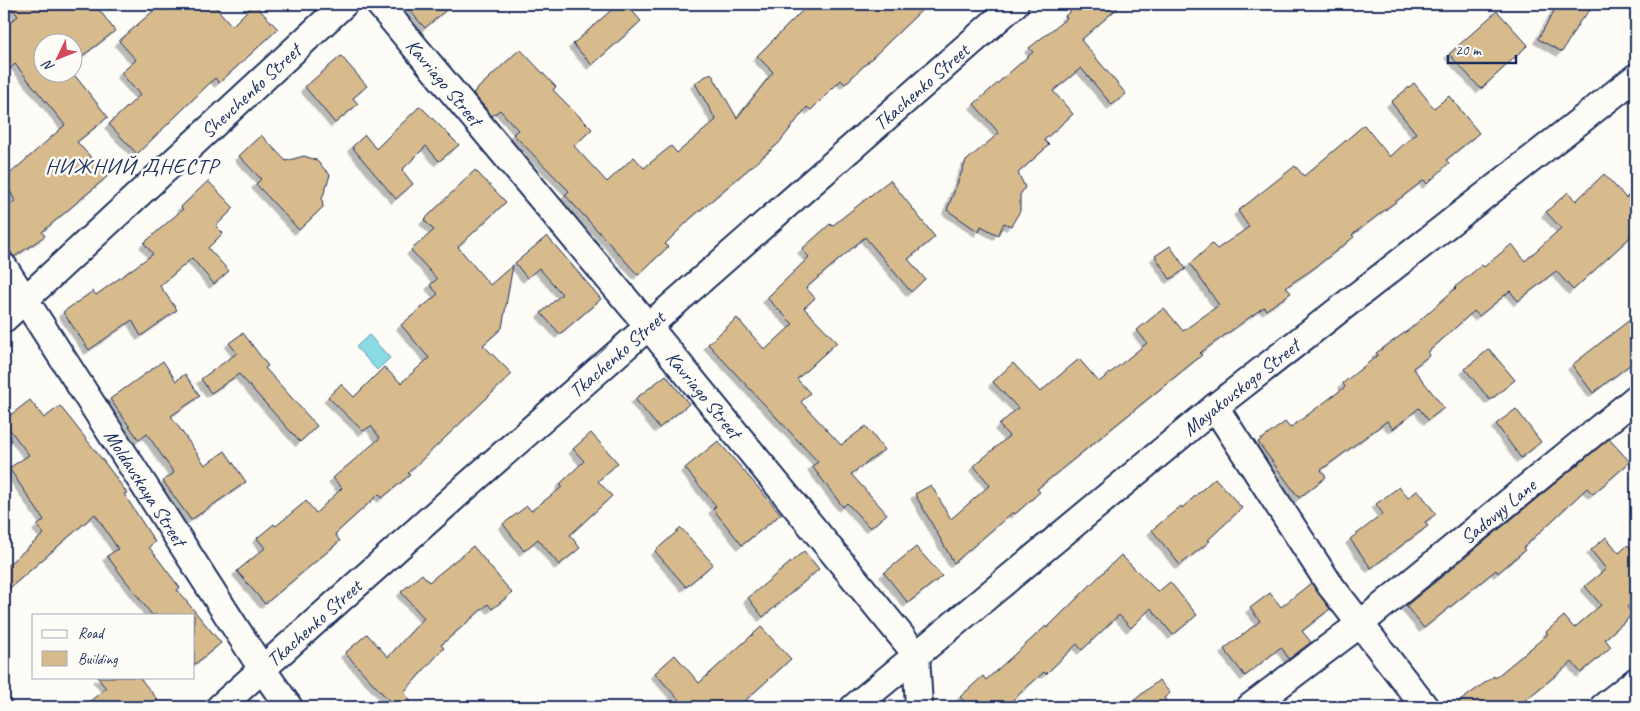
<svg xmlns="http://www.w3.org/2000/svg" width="1640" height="711" viewBox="0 0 1640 711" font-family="Caveat,sans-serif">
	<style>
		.water { fill: #8adbe4; stroke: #5e96ae }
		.building { fill: #d8bb8c; stroke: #1b2f5e; filter: url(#shadow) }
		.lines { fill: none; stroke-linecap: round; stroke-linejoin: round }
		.minor-casing { stroke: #1b2f5e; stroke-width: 30 }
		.minor { stroke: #fdfcf7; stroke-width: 26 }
		.labels { text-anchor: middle; stroke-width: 5; stroke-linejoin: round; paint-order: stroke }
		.street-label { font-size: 20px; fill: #1b2f5e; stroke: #fdfcf7 }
		.quarter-label { font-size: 22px; letter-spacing: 1px; fill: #1b2f5e; stroke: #fdfcf7 }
	</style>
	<defs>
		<filter id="shadow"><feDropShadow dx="-4.5" dy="4.5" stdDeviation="0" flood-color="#0004"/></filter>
	</defs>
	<rect width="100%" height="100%" fill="#fdfcf7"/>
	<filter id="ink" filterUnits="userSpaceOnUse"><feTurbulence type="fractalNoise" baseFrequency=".02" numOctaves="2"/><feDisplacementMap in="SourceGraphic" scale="10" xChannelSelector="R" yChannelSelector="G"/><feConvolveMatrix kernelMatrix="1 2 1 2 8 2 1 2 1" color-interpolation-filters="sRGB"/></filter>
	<g filter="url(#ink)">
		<!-- water -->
		<path class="water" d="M369,335L390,358L377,370L356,347Z"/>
		<!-- building -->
		<g class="building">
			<path d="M9,4H95L115,31L72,64V42H42V72H72L108,117L77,142L108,176L42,232L45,236L14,257L4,242V209L15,201L4,179L65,125L15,64L4,74V27L18,16Z"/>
			<path d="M161,4H213L232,26L254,4L278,29L219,83L215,78L137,154L109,124L140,95L121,73L136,60L119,41Z"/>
			<path d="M404,4H453L425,28Z"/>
			<path d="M618,4H626L641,21L592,65L573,44Z"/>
			<path d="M809,4H928L845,84L841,80L811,110L807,107L779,143L691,218L665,244L668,247L638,275L565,195L569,191L513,134L518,130L500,110L492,116L473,93L520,49L556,87L553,90L592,129L574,146L607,182L634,157L644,168L671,146L677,153L716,120L695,83L711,73L737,118L773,72L757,56Z"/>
			<path d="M1078,4H1122L1081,40L1126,94L1112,105L1081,68L1053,91L1073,114L1044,140L1049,145L1018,173L1025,187L1020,195V211L1011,226L1004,223L998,235L981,226L979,232L947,210L966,161L999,133L974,104L1033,52L1029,48L1067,18L1065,16Z"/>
			<path d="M1558,4H1596L1580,21L1562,52L1538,39Z"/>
			<path d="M1497,11L1528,45L1481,89L1449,54Z"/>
			<path d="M341,56L367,86L353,98L358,104L335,123L305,87Z"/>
			<path d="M1414,83L1434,108L1449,96L1479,133L1446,160L1449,163L1427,184L1424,180L1352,235L1354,237L1313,269L1286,287L1291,293L1266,310L1264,307L1200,353L1202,355L1037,489L1040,492L1015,514L1013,512L954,563L915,494L931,485L951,519L990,485L974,466L1009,436L999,425L1018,408L993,382L1013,363L1040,392L1079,359L1099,382L1147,343L1137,330L1164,308L1183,331L1219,305L1190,264L1212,244L1217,249L1249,227L1238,211L1295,166L1304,176L1364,125L1390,157L1416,133L1391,102Z"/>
			<path d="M420,106L459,145L439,161L426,146L402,170L413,184L396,199L352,147L365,135L376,149Z"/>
			<path d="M261,135L286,161L304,156L316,160L330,175L322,199L323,207L299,230L256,184L261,179L239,156Z"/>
			<path d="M475,170L506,202L458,247L490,285L513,265L502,328L483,345L512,374L408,473L410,475L382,498L379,494L335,534L340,541L265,604L237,571L265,548L257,538L274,524L276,526L306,501L316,513L342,488L333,478L380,438L371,426L363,431L328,397L341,384L354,397L384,367L401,383L429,358L401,325L438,294L430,285L437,279L411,250L434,230L424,220Z"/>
			<path d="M1604,174L1626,198L1636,188V232L1573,290L1556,271L1518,301L1510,291L1479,316L1474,311L1428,352L1430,355L1413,368L1444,408L1428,420L1419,408L1393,429L1387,421L1321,470L1326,477L1299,498L1258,442L1285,422L1290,428L1345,387L1343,383L1378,355L1376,353L1410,329L1456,288L1455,287L1482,265L1484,267L1512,244L1525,261L1561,228L1546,212L1568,192L1576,201Z"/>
			<path d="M890,180L935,237L908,259L925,279L911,292L865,237L806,288L815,298L804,308L837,342L797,379L810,393L801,402L841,445L866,426L884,450L851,474L887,514L870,528L847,503L843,507L812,466L818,462L708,344L737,318L765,350L793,324L767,298L809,257L802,249L830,224L832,226Z"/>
			<path d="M208,181L234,208L216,226L223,233L208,248L229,271L214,284L192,258L160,286L177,310L141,336L132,320L89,350L63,312L93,291L96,295L153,254L144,243L183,209L181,207Z"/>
			<path d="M547,236L601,299L560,334L541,313L562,294L539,268L527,278L515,263Z"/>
			<path d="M1170,246L1186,269L1170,279L1155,256Z"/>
			<path d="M1636,315V360L1593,393L1572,365Z"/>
			<path d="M243,333L268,366L265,368L317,426L300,442L239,374L211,393L201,379L237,353L229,343Z"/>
			<path d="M1489,349L1515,380L1490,400L1465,369Z"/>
			<path d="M163,361L176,381L185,374L200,396L171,416L205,465L225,451L246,482L191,520L163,481L174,473L147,434L139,440L110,399Z"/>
			<path d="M666,375L689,404L659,428L635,399Z"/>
			<path d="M30,400L44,418L60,406L105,463L127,493L124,494L155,542L149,547L180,588L177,590L221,643L194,665V615H152L107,556L118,549L95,514L4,593V568L44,534L37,526L44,520L9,468L29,455L4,422V420Z"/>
			<path d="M1516,409L1541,442L1521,458L1496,424Z"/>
			<path d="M591,433L618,463L598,481L612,496L570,535L580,548L559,565L538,539L524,551L503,524L527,506L531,511L562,487L560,484L584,461L573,449Z"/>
			<path d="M1609,439L1630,462L1593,494L1587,488L1523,548L1525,550L1498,573L1496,570L1424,628L1406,606Z"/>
			<path d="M718,441L781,514L742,545L713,509L716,506L685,468Z"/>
			<path d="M1215,478L1242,508L1208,540L1210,541L1180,565L1152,530L1181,506L1182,508Z"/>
			<path d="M1399,487L1408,498L1418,490L1436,514L1425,522L1428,526L1371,568L1350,539L1383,514L1376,504Z"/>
			<path d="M681,528L713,564L686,587L655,551Z"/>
			<path d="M1606,537L1619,553L1628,545L1636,555V599L1627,607L1633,614L1605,639L1611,647L1581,673L1572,662L1517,707H1452L1494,676L1495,678L1548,634L1546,632L1564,616L1574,628L1601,605L1585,586L1606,569L1591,550Z"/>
			<path d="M473,546L512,593L492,609L488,604L441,645L444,648L404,692L415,707H395L345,653L367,634L388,657L424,618L401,592L422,574L429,582Z"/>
			<path d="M916,547L942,576L908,603L884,573Z"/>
			<path d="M804,551L819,569L763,617L748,598Z"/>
			<path d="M1121,555L1158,592L1170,582L1197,615L1173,635L1151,608L1131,628L1119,615L1082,650L1077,644L1046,674L1044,672L1005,707H970L960,697L983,676L986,680L1046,626L1047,628Z"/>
			<path d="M1311,583L1330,609L1302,631L1311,642L1289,659L1281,647L1245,676L1224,649L1260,621L1250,608L1270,593L1281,607Z"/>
			<path d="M761,627L791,659L738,707H685L655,673L675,655L699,683Z"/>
			<path d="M97,677H139L158,700L149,707H83L106,688Z"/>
			<path d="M1159,680L1170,693L1164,698L1171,707H1126Z"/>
		</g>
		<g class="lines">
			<defs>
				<g id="minor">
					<path id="s1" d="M379,4L648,326L916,654L919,707"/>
					<path id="s2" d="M4,267L262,669L289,707"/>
					<path id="s3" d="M4,319L344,4"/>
					<path d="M1215,407L1330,585L1425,707"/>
					<path id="s4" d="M220,707L460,492L1015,4"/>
					<path id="s5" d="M854,707L1215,407L1636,77"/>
					<path id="s6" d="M1250,707L1360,624L1636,398"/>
					<path d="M1603,707L1636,681"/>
				</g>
			</defs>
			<!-- minor casing -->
			<use href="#minor" class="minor-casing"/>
			<!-- minor -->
			<use href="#minor" class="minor"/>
		</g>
	</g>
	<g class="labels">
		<!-- street labels -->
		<g class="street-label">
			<text dy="7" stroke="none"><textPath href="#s1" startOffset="102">Kavriago Street</textPath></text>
			<text dy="7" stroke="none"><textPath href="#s4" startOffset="936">Tkachenko Street</textPath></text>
			<text dy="7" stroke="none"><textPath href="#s3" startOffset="336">Shevchenko Street</textPath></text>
			<text dy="7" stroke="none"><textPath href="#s4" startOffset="531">Tkachenko Street</textPath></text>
			<text dy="7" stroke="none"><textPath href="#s5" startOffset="502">Mayakovskogo Street</textPath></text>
			<text dy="7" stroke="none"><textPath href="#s1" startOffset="508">Kavriago Street</textPath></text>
			<text dy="7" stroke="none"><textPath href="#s2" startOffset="262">Moldavskaya Street</textPath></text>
			<text dy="7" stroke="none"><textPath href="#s6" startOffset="316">Sadovyy Lane</textPath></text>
			<text dy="7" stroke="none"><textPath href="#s4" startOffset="126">Tkachenko Street</textPath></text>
		</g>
		<!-- quarter labels -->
		<g class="quarter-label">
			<text x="132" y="173">НИЖНИЙ ДНЕСТР</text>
		</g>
	</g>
	<!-- margin -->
	<rect width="1640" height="711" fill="none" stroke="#fdfcf7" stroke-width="20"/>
	<rect x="10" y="10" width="1620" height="691" fill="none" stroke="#1b2f5e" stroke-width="2" filter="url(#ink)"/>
	<!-- legend -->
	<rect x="32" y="614" width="162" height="65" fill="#fdfcf7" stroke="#a3aaba"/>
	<rect x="42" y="630" width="25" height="8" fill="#fdfcf7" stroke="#a3aaba"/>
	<text x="78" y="638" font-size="15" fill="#1b2f5e">Road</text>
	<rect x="42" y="651" width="25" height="15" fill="#d8bb8c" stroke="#a3aaba"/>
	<text x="78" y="664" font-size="15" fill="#1b2f5e">Building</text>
	<!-- north arrow -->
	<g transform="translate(58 58) rotate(227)"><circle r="24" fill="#fdfcf7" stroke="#a3aaba"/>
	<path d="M0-4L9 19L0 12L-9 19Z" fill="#d1495b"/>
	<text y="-8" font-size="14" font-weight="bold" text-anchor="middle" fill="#1b2f5e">N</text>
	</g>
	<!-- scale -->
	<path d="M1448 55v8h68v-8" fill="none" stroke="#1b2f5e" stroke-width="2.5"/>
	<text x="1455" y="55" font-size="15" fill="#1b2f5e" stroke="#fdfcf7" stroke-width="4" paint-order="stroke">20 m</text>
</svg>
